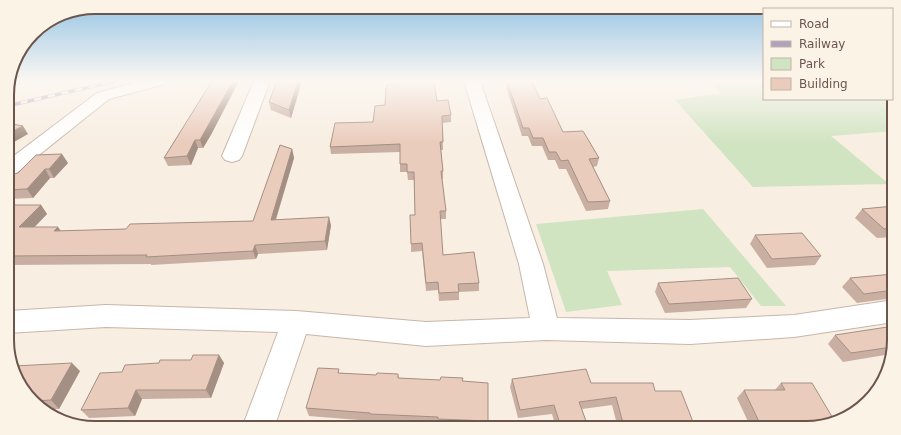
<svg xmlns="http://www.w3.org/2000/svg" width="901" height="435" viewBox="0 0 901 435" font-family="'DejaVu Sans',sans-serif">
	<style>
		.green { fill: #d1e4c2 }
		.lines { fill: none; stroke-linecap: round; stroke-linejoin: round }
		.street-casing { stroke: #c7b6ab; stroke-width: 2 }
		.street { fill: #fff; fill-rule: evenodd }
		.rail-casing { stroke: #b0a2bf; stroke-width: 3.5 }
		.rail { stroke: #fcf3e7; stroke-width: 2.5; stroke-dasharray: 7; stroke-linecap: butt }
		.wall { fill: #c9afa2 }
		.shaded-wall { fill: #a48f84 }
		.building { fill: #eaccbc; stroke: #a48f84 }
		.rim { fill: none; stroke: #6c554c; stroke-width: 2 }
	</style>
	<rect width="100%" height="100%" fill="#f8eee1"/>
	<!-- green -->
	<g class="green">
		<path d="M709,81H764V99H892V81L893,131L831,136L889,184L753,187L675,100L721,93Z"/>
		<path d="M703,209L786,306H761L730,267L607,271L622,305L566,312L536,224Z"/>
	</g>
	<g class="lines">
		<defs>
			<g id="street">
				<path d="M141,81H167L165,84L109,99L14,175L7,177V161L97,93Z"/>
				<path d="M254,81H270L242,156L239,160L232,162L225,160L222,156Z"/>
				<path d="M464,81H480L543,264L557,318L690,320L794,315L894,300V322L794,337L690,344L546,340L426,346L306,334L274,428H242L278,332L106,327L8,333V311L106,305L296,311L426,322L530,318L519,264Z"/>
			</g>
		</defs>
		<!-- street casing -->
		<use href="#street" class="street-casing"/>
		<!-- street -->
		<use href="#street" class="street"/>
		<defs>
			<path id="rail" d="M7,106L116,81"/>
		</defs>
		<!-- rail casing -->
		<use href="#rail" class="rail-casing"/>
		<!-- rail -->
		<use href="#rail" class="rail"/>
	</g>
	<!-- wall -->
	<g class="wall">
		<path d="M212,81V133L203,148H198L191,165L168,166L164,158Z"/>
		<path d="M277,81H302L291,118L271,110L269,102Z"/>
		<path d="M504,81H532L540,99L563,132L599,158L597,166L593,167L610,201L608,209L586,211L566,169H559L555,160H548L542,146H532L528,136H522Z"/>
		<path d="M437,101L451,115V122L442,123L443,150H441L443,171V179H442L446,211V219H440L443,255L479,283V291L459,292V300L439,301L438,290L426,291L422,251L411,252V244L415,215L414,180H408L407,172H400V152L331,154L330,147L373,122L385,105Z"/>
		<path d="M292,149L294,158L276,220L331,225L327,250L258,254L256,259L151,265V264L8,265L7,205H41L47,214L34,227L61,231L126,229L253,221Z"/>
		<path d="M68,163L54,178H50L33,198L7,199V180L18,173Z"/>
		<path d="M894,206V237L877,238L855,218L862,209Z"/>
		<path d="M755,235L821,256L815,265L767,268L750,244Z"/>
		<path d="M894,274V298L857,303L842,287L850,278Z"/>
		<path d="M658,283L752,299L746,308L665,313L655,292Z"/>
		<path d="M835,335L894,340L891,354L843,362L828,344Z"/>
		<path d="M219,355L224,363L211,398L142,399L135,416L89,418L81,410L122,372L159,363L191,360Z"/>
		<path d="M80,371L59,409H45L25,393Z"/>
		<path d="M340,373L376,375L398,374L399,378L463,382L488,421L487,428L438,427V425L371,422V421L309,416L306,408Z"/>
		<path d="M512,379L591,383L655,391L695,427L694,428H618L612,405L582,409L586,421L583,428H556L552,414L518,418L510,387Z"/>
		<path d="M781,383L811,428H751L737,398L744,390H775Z"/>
	</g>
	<!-- shaded-wall -->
	<g class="shaded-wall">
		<path d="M233,81H239L212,133L203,148L200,140Z"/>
		<path d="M298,81H302L291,118L289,110Z"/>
		<path d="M23,126L28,134L7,146V134Z"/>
		<path d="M195,140L198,148L191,165L187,156Z"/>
		<path d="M292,149L294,158L273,228L271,220Z"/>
		<path d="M62,154L68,163L54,178L49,169Z"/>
		<path d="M45,169L50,178L33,198L27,189Z"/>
		<path d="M41,205L47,214L26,236L19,227Z"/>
		<path d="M329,217L331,225L327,250L325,241Z"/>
		<path d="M58,227L64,235L54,231Z"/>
		<path d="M255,245L258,254L256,259L253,251Z"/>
		<path d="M219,355L224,363L211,398L206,390Z"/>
		<path d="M72,363L80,371L59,409L51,400Z"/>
		<path d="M136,390L142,399L135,416L128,408Z"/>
	</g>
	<!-- building -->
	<g class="building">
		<path d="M212,81H233L209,124L200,140H195L187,156L164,158Z"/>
		<path d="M277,81H298L289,110L269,102Z"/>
		<path d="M396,81H434L437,101L448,100L451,115L442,116L443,142H440L443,171H441L446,211H440L443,255L474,252L479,283L458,284L459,292L439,293L438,282L426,283L422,243L411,244L410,215H415L414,172H407V164H400V144L330,147L335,123L373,122L375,106L385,105L386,85L396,84Z"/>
		<path d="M507,81H532L540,99L547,98L563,132L583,131L599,158L589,159L610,201L588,202L568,160L561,161L556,152H549L543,138H533L529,128H523Z"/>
		<path d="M7,123L23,126L7,134Z"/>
		<path d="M280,145L292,149L271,220L329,217L325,241L255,245L253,251L146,257L147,255L8,256L7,205H41L19,227H58L54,231L126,229L130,224L253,221Z"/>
		<path d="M62,154L49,169H45L27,189L7,190V180L14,174L18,173L36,155Z"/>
		<path d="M894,206V228L884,229L862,209Z"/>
		<path d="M802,233L821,256L772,259L755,235Z"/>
		<path d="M894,274V290L864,294L850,278Z"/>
		<path d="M738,278L752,299L669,304L658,283Z"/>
		<path d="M894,326V340L892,347L851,353L835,335Z"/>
		<path d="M193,355H219L206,390H136L128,408L81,410L100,373L122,372L125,365L159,363L160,360H191Z"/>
		<path d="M72,363L51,400L35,401L25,393L14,366Z"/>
		<path d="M318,368L339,369L338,373L376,375L377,373L398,374V378L440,380L441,377L463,378L462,381L488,383V421L438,419V417L370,414V413L306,408Z"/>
		<path d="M586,369L591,383H653L655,391H681L695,427H624L616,397L579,402L586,421L560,424L554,405L520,410L512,379Z"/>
		<path d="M781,383H812L834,420L811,428H762L744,390H785Z"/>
	</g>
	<!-- sky -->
	<linearGradient id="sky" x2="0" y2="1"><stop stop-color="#95c4e4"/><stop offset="0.57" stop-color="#fcf7f2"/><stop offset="1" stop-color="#fcf7f2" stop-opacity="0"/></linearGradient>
	<rect width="901" height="142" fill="url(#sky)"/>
	<!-- crop -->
	<path d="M0 0H901V435H0ZM95 14H806A81 81 0 0 1 887 95V340A81 81 0 0 1 806 421H95A81 81 0 0 1 14 340V95A81 81 0 0 1 95 14Z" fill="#fcf3e7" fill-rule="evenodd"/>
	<path class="rim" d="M95 14H806A81 81 0 0 1 887 95V340A81 81 0 0 1 806 421H95A81 81 0 0 1 14 340V95A81 81 0 0 1 95 14Z"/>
	<!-- legend -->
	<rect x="763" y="8" width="130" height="92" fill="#fcf3e7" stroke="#c2b4a9"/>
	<rect x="771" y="21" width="20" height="6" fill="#ffffff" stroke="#c2b4a9"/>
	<text x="799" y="28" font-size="12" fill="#6c554c">Road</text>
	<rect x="771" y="41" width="20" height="6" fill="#b0a2bf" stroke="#c2b4a9"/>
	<text x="799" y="48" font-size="12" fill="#6c554c">Railway</text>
	<rect x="771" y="58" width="20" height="12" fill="#d1e4c2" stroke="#c2b4a9"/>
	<text x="799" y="68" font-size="12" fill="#6c554c">Park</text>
	<rect x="771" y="78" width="20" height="12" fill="#eaccbc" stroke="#c2b4a9"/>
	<text x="799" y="88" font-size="12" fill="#6c554c">Building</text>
</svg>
